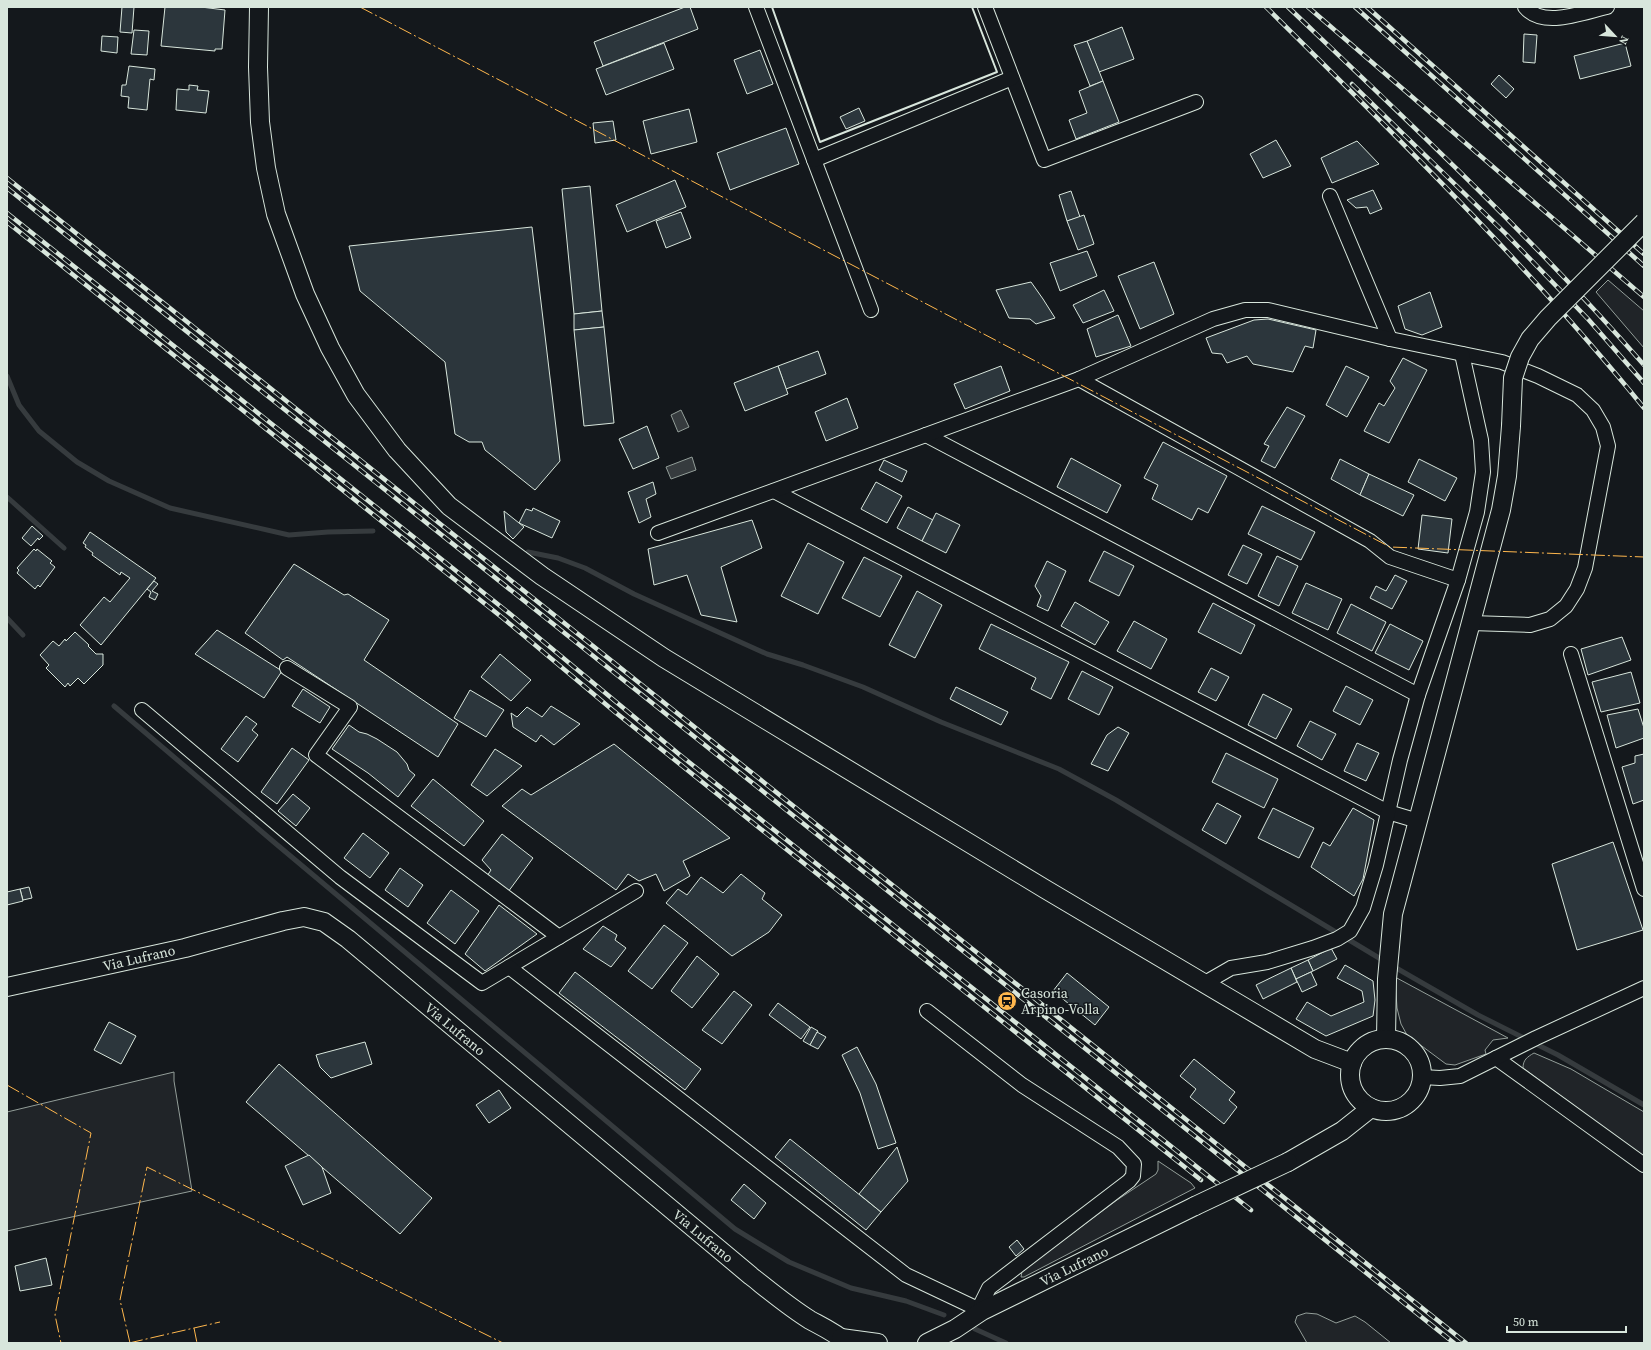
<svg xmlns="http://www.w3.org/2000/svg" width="1651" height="1350" viewBox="0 0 1651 1350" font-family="'Source Serif 4',serif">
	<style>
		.green { fill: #202428; stroke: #939e99 }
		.water { fill: #363b3e; stroke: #939e99 }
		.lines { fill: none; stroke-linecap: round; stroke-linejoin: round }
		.stream { stroke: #363b3e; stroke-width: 5 }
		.building { fill: #2c363c; stroke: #d8e6dc }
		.minor-casing { stroke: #d8e6dc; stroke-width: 16 }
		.tertiary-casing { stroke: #d8e6dc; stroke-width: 20 }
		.minor { stroke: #14181c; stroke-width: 14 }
		.tertiary { stroke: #14181c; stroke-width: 18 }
		.rail-casing { stroke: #d8e6dc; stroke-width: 4.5 }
		.rail { stroke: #14181c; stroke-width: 3; stroke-dasharray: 9; stroke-linecap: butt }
		.tertiary-bridge-casing { stroke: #d8e6dc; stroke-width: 20; stroke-linecap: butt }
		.tertiary-bridge { stroke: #14181c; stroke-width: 18 }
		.wall { stroke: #d8e6dc; stroke-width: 2 }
		.power { stroke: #ffb74d; stroke-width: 1; stroke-dasharray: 14 3 2 3; stroke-linecap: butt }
		.labels { text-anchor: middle; stroke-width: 3; stroke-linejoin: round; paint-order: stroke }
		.street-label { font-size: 14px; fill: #d8e6dc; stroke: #14181c }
		.poi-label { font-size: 14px; fill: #d8e6dc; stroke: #14181c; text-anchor: start }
	</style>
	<rect width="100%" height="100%" fill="#14181c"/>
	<!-- green -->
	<g class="green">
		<path d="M1608,280L1644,311V348L1596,292Z"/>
		<path d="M1395,977L1508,1038L1493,1040L1485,1050L1486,1054L1455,1065L1446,1064L1407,1035L1401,1024L1397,1008Z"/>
		<path d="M1534,1053L1571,1069L1644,1112V1157L1523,1068C1523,1060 1527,1057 1534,1053Z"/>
		<path d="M174,1072V1081L192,1191L7,1231V1112Z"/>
		<path d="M1158,1161L1191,1183L1195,1188L1024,1277H1021L1022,1271L1117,1200L1156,1174L1158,1170Z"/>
		<path d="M1306,1313L1317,1314L1336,1323L1355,1316L1365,1322L1391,1343H1307L1295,1322L1297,1316Z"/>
	</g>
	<!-- water -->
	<g class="water">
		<path d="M681,410L689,427L678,432L671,415Z"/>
		<path d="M692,457L696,470L671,479L666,467Z"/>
	</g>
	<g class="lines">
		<!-- stream -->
		<g class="stream">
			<path d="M7,376L19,405L39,431L77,462L109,481L170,508L289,535L328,532L373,531"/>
			<path d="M7,497L64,548"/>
			<path d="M528,552L558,558L585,568L634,594L767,654L803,665L863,687L941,722L1059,769L1116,800L1384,961"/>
			<path d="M7,618L23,635"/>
			<path d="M114,706L275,843L735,1229L789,1262L851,1288L906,1301L944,1315"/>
			<path d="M1391,965L1478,1015L1558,1055L1644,1105"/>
			<path d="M975,1329L1006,1343"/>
		</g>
	</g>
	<!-- building -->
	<g class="building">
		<path d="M122,7H134L132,33L120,32Z"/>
		<path d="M165,7H201L225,10L222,49H215V51L161,46Z"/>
		<path d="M685,7H690L698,29L603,66L594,42Z"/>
		<path d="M1122,27L1134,59L1099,72L1087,41Z"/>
		<path d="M134,30L149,31L147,55L131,54Z"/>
		<path d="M1524,34L1537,35L1535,63L1523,62Z"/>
		<path d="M102,36L118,37L117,53L101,51Z"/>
		<path d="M1087,41L1103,81L1090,86L1074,45Z"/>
		<path d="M664,43L674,69L606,95L596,69Z"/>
		<path d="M1625,43L1631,66L1580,79L1574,56Z"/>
		<path d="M760,50L773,84L747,94L734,60Z"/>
		<path d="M129,66L155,69L154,80L150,79L147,110L128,108L129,97L121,96L122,85H126Z"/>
		<path d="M1499,75L1514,89L1506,98L1491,84Z"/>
		<path d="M1103,81L1119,122L1076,139L1069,120L1087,113L1079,91Z"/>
		<path d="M189,85L198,86L197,90L209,91L206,113L176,110L177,89L189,90Z"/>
		<path d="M859,108L865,121L846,129L840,117Z"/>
		<path d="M689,109L697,142L651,154L643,121Z"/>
		<path d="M613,121L616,140L595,143L593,123Z"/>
		<path d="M786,128L799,164L730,190L717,153Z"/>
		<path d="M1276,140L1291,166L1263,178L1250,154Z"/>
		<path d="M1357,141L1379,164L1332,183L1321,158Z"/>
		<path d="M675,180L686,207L627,232L616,205Z"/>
		<path d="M590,186L602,311L574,314L562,189Z"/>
		<path d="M1373,190L1382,209L1370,214L1367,207L1356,208L1347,200Z"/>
		<path d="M1071,191L1080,217L1067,221L1059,195Z"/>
		<path d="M681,212L691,238L666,248L656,221Z"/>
		<path d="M1084,215L1094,244L1078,250L1067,221Z"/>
		<path d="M532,227L560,461L535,490L485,450L482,442H469L455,434L445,362L360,291L349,246Z"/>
		<path d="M1087,251L1097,276L1060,291L1050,263Z"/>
		<path d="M1154,262L1174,314L1140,329L1118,276Z"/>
		<path d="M1031,282L1043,299L1055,318L1036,324L1030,319L1009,318L996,290Z"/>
		<path d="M1104,290L1114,311L1083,323L1073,305Z"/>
		<path d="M1430,292L1442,327L1422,335L1405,329L1398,306Z"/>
		<path d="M602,311L604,327L574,330V314Z"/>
		<path d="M1118,315L1131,346L1096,357L1087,329Z"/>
		<path d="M1268,319L1316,330L1313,348L1305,346L1293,372L1253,364L1247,356L1227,363L1222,354L1212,353L1206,338L1254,320Z"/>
		<path d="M604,327L614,423L584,426L574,330Z"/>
		<path d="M818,351L826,374L786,389L778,366Z"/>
		<path d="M1403,358L1427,370L1389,443L1364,431L1379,403L1384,406L1395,388L1390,381Z"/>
		<path d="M778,366L788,394L745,411L734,383Z"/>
		<path d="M1001,366L1010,391L965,409L954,384Z"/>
		<path d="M1346,366L1369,377L1347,417L1326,405Z"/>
		<path d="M847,398L858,428L826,441L815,412Z"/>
		<path d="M1287,407L1305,416L1275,468L1261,461L1269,446L1264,444Z"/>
		<path d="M647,426L659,458L633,469L619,439Z"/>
		<path d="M1163,442L1227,476L1208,513L1198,508L1192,520L1152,499L1158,485L1144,478Z"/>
		<path d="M1071,458L1121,485L1107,513L1057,487Z"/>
		<path d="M1340,459L1369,474L1360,495L1331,479Z"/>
		<path d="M1419,459L1457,478L1445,501L1408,482Z"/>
		<path d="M884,460L907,471L902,482L879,470Z"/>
		<path d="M1369,474L1414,495L1403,516L1360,495Z"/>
		<path d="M653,482L656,494L646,499L651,517L639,523L628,492Z"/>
		<path d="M876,482L902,496L887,523L861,509Z"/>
		<path d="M1262,506L1315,532L1301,560L1248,534Z"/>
		<path d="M908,507L933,520L922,541L897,528Z"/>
		<path d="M533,508L560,521L552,538L519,523L526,509L532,511Z"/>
		<path d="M504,511L524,527L513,539L506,532Z"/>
		<path d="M936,513L960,525L946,553L922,541Z"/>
		<path d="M1422,515L1452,519L1448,553L1418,549Z"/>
		<path d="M752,520L762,548L721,567L737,622L701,615L687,575L654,585L648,549Z"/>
		<path d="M32,526L43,536L39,540L38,538L31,546L22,538Z"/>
		<path d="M90,532L156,578L101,645L80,625L104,597L110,602L130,578L121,572L120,575L92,555L93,553L85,547L86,545L83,543Z"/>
		<path d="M808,543L844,562L818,614L781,596Z"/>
		<path d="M1243,545L1262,554L1247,584L1228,575Z"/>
		<path d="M34,549L36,551L37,549L52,561L50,563L55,567L40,587L38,585L35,589L17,573L19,570L17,568Z"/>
		<path d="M1104,551L1134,566L1119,596L1089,581Z"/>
		<path d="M1277,556L1298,566L1279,606L1258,596Z"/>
		<path d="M864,557L902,576L880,617L842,598Z"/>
		<path d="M1047,561L1066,571L1048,611L1037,606L1041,596L1035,586Z"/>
		<path d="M294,564L344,595L348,594L389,620L364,660L458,724L438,757L287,657L283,660L245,633Z"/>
		<path d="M1395,575L1407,581L1392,609L1370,598L1376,586L1386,591Z"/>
		<path d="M154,581L158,584L152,591L158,594L155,600L149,597L151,592L147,589Z"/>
		<path d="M1306,583L1342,599L1328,630L1292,613Z"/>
		<path d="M917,591L942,605L915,658L889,645Z"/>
		<path d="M1075,602L1109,622L1095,645L1061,626Z"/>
		<path d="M1213,603L1255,625L1241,654L1198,632Z"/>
		<path d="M1351,604L1386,622L1372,651L1337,633Z"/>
		<path d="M1134,621L1167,639L1151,669L1117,651Z"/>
		<path d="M991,624L1069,662L1051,699L1031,689L1036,678L979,649Z"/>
		<path d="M1390,624L1423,641L1409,670L1375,653Z"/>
		<path d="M217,630L282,671L264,698L195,654Z"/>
		<path d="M75,632L89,645L88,646L96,654H103V665L84,684L78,678L70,686L68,683L65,687L46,668L49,665L40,655L53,641L59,646L65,639L66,641Z"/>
		<path d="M1622,637L1631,660L1588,675L1581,649Z"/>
		<path d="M500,654L531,680L511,701L481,677Z"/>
		<path d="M1211,668L1229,677L1216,701L1198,692Z"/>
		<path d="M1082,671L1113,687L1099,715L1068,699Z"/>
		<path d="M1631,672L1640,703L1601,712L1592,682Z"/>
		<path d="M1346,686L1373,700L1360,725L1333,711Z"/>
		<path d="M956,687L1008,712L1001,725L950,699Z"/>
		<path d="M303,689L330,707L320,723L292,706Z"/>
		<path d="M470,690L504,710L486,737L454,718Z"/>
		<path d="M1263,694L1292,709L1276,739L1248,725Z"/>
		<path d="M551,706L580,724L554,745L541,735L536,742L513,727L511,713L517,717L527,707L542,717Z"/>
		<path d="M1638,709L1644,728V738L1616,748L1607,715Z"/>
		<path d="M246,716L257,724L252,730L258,735L238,762L221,749Z"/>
		<path d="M1310,721L1336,734L1322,760L1297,746Z"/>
		<path d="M349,725L359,732L367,734L377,739L397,752L407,764L409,770L415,775L398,797L368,773L332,749Z"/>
		<path d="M1118,727L1129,733L1108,771L1091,764L1107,735Z"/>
		<path d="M1357,743L1379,753L1366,781L1344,771Z"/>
		<path d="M614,744L730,838L683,861L690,876L664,891L656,874L639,881L628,874L616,890L502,806L522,789L531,795Z"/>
		<path d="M292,748L309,760L277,804L261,792Z"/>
		<path d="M495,749L522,766L487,796L471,785Z"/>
		<path d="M1226,753L1278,779L1264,808L1212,782Z"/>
		<path d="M1644,754V800L1633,804L1622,767L1635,763V756Z"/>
		<path d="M433,779L484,821L464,846L411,806Z"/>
		<path d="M293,794L310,808L296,826L278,811Z"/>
		<path d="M1217,803L1241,816L1226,844L1202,830Z"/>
		<path d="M1273,808L1314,828L1299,858L1258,838Z"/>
		<path d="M1353,808L1374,820L1363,879L1354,896L1311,867L1323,842L1330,846Z"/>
		<path d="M363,833L389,853L370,878L344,858Z"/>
		<path d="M502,834L533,858L508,892L487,876L491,870L482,860Z"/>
		<path d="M1613,842L1643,930L1577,950L1552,864Z"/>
		<path d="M400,868L423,885L408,907L385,890Z"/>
		<path d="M741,874L765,893L762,899L782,915L769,932L732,956L666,903L678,889L687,895L701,877L723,893Z"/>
		<path d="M29,887L32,898L23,900L20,889Z"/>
		<path d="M20,889L23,901L7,905V892Z"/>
		<path d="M451,890L479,911L455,944L427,923Z"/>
		<path d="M499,905L537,934L485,971L465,954Z"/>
		<path d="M664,925L688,943L652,989L628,971Z"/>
		<path d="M603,926L617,935L615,940L626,948L611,967L583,949Z"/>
		<path d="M1331,948L1337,959L1313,971L1308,960Z"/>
		<path d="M697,956L719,974L692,1008L671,991Z"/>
		<path d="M1308,960L1313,971L1296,979L1291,968Z"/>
		<path d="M1345,965L1373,981L1375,1000L1373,1016L1326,1036L1296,1019L1307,1002L1331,1016L1364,1002L1362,991L1337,978Z"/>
		<path d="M1291,968L1297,982L1263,999L1256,985Z"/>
		<path d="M575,972L701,1069L685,1090L559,993Z"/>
		<path d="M1311,972L1317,985L1302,992L1296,979Z"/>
		<path d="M1067,973L1109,1007L1095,1025L1053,991Z"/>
		<path d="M734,991L752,1005L722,1044L702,1030Z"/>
		<path d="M778,1003L810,1027L801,1039L769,1015Z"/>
		<path d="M109,1022L136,1036L121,1064L94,1050Z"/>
		<path d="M811,1027L818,1031L810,1045L803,1041Z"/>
		<path d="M817,1032L826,1037L818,1049L810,1045Z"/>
		<path d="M365,1042L372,1064L331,1078L320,1067L316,1055Z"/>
		<path d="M857,1047L876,1084L896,1143L878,1149L860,1093L842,1055Z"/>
		<path d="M1194,1059L1235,1092L1229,1100L1237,1107L1224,1124L1190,1097L1196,1089L1180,1076Z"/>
		<path d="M279,1064L432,1198L400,1234L246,1102Z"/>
		<path d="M499,1090L511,1108L489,1123L476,1105Z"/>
		<path d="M790,1139L881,1212L866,1230L775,1157Z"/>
		<path d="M897,1147L908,1181L881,1212L859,1194Z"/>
		<path d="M309,1155L322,1167L331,1193L303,1205L285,1166Z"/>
		<path d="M744,1184L766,1203L754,1219L731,1200Z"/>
		<path d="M1017,1240L1024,1249L1016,1256L1009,1247Z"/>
		<path d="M46,1258L52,1285L20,1291L15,1266Z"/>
	</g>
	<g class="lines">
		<defs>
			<g id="minor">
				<path d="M756,7L871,310"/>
				<path d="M985,7L1044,160L1196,102"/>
				<path d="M1525,7C1543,29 1584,12 1607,7"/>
				<path d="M814,160L1012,78"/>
				<path d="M1330,196L1390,339"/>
				<path d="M1079,379L1370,541L1390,557L1458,580"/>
				<path d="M926,435L1418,695"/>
				<path d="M774,491L1388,812L1418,821"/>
				<path d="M658,533L1079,379L1213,319L1245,310H1268L1390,339L1502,362L1538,376L1577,395L1593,410L1603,427L1608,446L1585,568L1577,589L1566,606L1550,619L1530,625L1471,623"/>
				<path d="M1571,654L1644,889"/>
				<path d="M287,668L350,707L316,755L559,937"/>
				<path d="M142,710L340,877L482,983L636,891"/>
				<path d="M509,967L906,1275L982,1311"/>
				<path d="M1205,983L1231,968L1267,962L1313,948L1337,939L1350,931L1363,908L1376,865L1400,760L1418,695L1458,580L1477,512L1483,472L1481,440L1462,354"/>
				<path d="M927,1011L1022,1085L1118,1147L1134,1164L1133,1176L1129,1181L989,1288L981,1304L982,1311"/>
				<path d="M1496,1058L1644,1165"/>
				<path d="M1422,1077L1440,1078L1460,1076L1536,1038L1644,988"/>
			</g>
			<g id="tertiary">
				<path d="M259,7L258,67L260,122L266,168L276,214L305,294L330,348L356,395L397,450L449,506L542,576L664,658L1045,889L1315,1049L1352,1063"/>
				<path d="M7,987L185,948L283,921L304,917L324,922L348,939L751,1276C770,1291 789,1307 810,1320C823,1327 836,1333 847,1343"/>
				<path d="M1386,1038L1387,979L1393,914L1501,510L1507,476L1511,426"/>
				<circle cx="1386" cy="1075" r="36"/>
				<path d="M1288,1162L1342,1131L1371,1108"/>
				<path d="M841,1338L878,1343"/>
				<path d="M927,1343L955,1329L982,1311L1195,1206"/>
			</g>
		</defs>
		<!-- minor casing -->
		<use href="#minor" class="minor-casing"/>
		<!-- tertiary casing -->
		<use href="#tertiary" class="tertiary-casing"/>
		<!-- minor -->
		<use href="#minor" class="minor"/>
		<!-- tertiary -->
		<use href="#tertiary" class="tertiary"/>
		<defs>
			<g id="rail">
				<path d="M1266,7C1396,136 1528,265 1644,408"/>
				<path d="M1288,7C1410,123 1533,238 1644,365"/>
				<path d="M1308,7L1644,297"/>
				<path d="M1355,7L1644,266"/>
				<path d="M1367,7L1644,254"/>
				<path d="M1352,84L1505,233L1588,319L1644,383"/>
				<path d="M7,178L1466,1343"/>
				<path d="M7,188L1454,1343"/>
				<path d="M7,213L509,613L680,755L1251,1210"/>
				<path d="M7,222L504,619L615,712L757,826L1201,1180"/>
			</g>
		</defs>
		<!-- rail casing -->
		<use href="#rail" class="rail-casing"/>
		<!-- rail -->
		<use href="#rail" class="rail"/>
		<defs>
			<g id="tertiary-bridge">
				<path d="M1511,426L1513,378L1520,357L1530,339L1548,318L1644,222"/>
				<path d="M1195,1206L1288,1162"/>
			</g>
		</defs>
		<!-- tertiary-bridge casing -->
		<use href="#tertiary-bridge" class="tertiary-bridge-casing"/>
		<!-- tertiary-bridge -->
		<use href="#tertiary-bridge" class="tertiary-bridge"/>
		<!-- wall -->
		<path class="wall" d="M772,7L820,142L997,72L972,7"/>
		<!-- power -->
		<g class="power">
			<path d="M360,7L1390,547L1644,557"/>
			<path d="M7,1085L91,1133L55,1315L61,1343"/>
			<path d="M194,1328L197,1343"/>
			<path d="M129,1343L220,1322"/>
			<path d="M130,1343L120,1300L147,1167L503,1343"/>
		</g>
	</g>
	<!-- icons -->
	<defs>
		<symbol id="station-disc" viewBox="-11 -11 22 22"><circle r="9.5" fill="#ffb74d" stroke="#14181c"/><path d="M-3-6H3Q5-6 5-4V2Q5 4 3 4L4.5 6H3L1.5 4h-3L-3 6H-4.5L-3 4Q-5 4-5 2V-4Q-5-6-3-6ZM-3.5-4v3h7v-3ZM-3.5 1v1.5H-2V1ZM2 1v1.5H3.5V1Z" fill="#111"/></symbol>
	</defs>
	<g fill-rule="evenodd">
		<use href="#station-disc" x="996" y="990" width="22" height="22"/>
	</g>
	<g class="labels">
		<!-- street labels -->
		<g class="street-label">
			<text transform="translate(139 958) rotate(-13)" y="5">Via Lufrano</text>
			<text transform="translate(455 1029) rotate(40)" y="5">Via Lufrano</text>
			<text transform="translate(703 1236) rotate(40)" y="5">Via Lufrano</text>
			<text transform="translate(1074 1266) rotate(-26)" y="5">Via Lufrano</text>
		</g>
		<!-- poi labels -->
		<g class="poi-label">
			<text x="1021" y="998">Casoria<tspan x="1021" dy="16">Arpino-Volla</tspan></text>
		</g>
	</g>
	<!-- border -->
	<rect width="1651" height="1350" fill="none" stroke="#d8e6dc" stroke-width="16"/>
	<!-- north arrow -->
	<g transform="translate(1615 36) rotate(116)" stroke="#14181c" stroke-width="3" paint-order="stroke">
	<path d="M0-3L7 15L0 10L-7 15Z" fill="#d8e6dc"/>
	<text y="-6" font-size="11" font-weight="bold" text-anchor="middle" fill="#d8e6dc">N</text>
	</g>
	<!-- scale -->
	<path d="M1507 1326v6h119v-6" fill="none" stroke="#d8e6dc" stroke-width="2"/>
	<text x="1513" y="1326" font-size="12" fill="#d8e6dc" stroke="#14181c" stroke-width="3" paint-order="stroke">50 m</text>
</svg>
